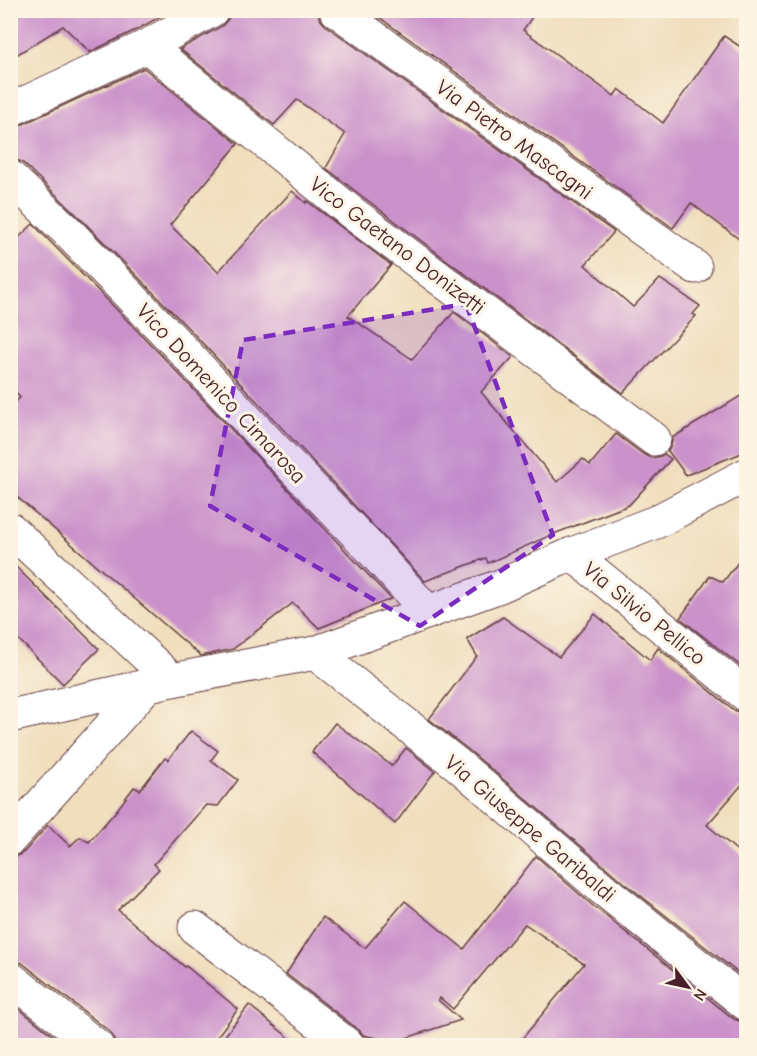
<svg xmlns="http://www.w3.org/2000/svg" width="757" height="1056" viewBox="0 0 757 1056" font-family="'Comic Neue',sans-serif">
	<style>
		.building { fill: #ca91ca }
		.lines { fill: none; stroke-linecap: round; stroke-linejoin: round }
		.minor-casing { stroke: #633c41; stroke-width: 35 }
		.minor { stroke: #fff; stroke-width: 33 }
		.marked { fill: #7b2cbf; fill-opacity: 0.2; stroke: #7b2cbf; stroke-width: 4.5; stroke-dasharray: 12 8; stroke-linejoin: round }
		.labels { text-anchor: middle; stroke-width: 6; stroke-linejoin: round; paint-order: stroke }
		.street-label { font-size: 22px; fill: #4a1f2b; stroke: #fcf5e5 }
	</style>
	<rect width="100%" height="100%" fill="#fcf5e5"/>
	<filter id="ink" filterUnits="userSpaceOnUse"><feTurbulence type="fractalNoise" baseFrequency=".0167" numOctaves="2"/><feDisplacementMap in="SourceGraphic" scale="12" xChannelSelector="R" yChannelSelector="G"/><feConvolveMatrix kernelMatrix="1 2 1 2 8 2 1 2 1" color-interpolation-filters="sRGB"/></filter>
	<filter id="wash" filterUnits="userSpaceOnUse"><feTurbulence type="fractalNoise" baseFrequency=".008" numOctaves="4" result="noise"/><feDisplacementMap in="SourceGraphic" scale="24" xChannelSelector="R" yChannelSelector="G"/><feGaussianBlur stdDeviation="1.35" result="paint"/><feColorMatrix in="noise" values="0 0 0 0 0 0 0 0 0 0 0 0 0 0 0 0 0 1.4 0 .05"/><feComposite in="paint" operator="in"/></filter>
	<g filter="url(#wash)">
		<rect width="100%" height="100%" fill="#f0debd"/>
		<g id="blocks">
			<!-- building -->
			<g class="building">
				<path d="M10,10H172L138,29L90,52L63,26L10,59Z"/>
				<path d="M231,10H318L319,18L325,25L614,232L585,265L633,307L660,279L700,306L693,314L696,316L623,393L363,197L326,168L345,134L297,100L274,125L180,49L222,26L228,19Z"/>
				<path d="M369,10H537L523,30L614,96L619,89L663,123L724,36L747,51V245L691,203L673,228Z"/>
				<path d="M144,68L238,144L170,225L218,272L292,191L306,203L307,201L391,265L348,316L412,359L454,312L513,357L481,392L557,482L583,459L590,465L616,434L643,454L652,458L661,456L664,454L671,459L629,505L551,535L488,563L486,558L425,581L192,332L78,216L23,163L10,156V130Z"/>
				<path d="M33,224L164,358L391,599L319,628L293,603L233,649L201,656L10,491V407L20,398L10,383V246Z"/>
				<path d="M747,392V451L686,475L668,451L672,442V438Z"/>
				<path d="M747,551V671L680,618L710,576L723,582Z"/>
				<path d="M10,561L99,649L63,684L10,631Z"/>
				<path d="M595,614L650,660L658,648L734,710L742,713H747V779L707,825L747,859V980L616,876L470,751L429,719L477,656L467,639L503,617L559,657Z"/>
				<path d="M335,723L392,766L406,748L435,771L395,824L312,752Z"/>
				<path d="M191,731L218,751L211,760L238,780L218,806L206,805L154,864L159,869L118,910L185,967L186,966L238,1009L210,1046H115L114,1038L109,1031L22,963L10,960V857H16L24,852L48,825L70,846L80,837L89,842L116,811L134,787L140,790L165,758L168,760Z"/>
				<path d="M536,856L592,905L734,1019L743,1022H747V1046H516L584,964L525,924L453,1009L440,998L438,1000L461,1020L394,1042L363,1035L360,1031L286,974L323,917L365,948L405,901L464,949Z"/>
				<path d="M249,1005L299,1046H217Z"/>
				<path d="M18,1008L66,1046H10V1019Z"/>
			</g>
		</g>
	</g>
	<g filter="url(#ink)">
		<use href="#blocks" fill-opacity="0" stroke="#633c41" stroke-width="1.5"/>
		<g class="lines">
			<defs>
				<g id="minor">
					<path d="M336,10L695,267"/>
					<path d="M147,46L351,212L654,439"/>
					<path d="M10,110L147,46L212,10"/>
					<path d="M10,177L65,229L178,345L272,446L368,546L428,612"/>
					<path d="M10,529L172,680"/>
					<path d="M572,554L746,695"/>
					<path d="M315,653L458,765L604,890L746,1004"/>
					<path d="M10,716L172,680L315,653L500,586L572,554L656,522L746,475"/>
					<path d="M10,839L146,687"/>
					<path d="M195,928L349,1046"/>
					<path d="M10,978L97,1046"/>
				</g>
			</defs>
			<!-- minor casing -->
			<use href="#minor" class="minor-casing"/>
			<!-- minor -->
			<use href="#minor" class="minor"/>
		</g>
	</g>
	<!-- marked area -->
	<path class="marked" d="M466,304L553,535L420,626L210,506L243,340Z"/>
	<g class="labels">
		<!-- street labels -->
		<g class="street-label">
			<text transform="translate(515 139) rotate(36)" y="8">Via Pietro Mascagni</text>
			<text transform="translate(398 245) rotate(37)" y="8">Vico Gaetano Donizetti</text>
			<text transform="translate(222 393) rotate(47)" y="8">Vico Domenico Cimarosa</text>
			<text transform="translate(645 613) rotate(39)" y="8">Via Silvio Pellico</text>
			<text transform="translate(531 828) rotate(40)" y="8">Via Giuseppe Garibaldi</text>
		</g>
	</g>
	<!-- margin -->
	<rect width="757" height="1056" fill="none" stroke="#fcf5e5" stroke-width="36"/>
	<!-- north arrow -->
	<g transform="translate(688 987) rotate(123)" stroke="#fcf5e5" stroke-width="4.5" paint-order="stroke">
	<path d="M0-4.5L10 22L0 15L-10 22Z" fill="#4a1f2b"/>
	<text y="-9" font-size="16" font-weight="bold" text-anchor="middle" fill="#4a1f2b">N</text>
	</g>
</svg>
